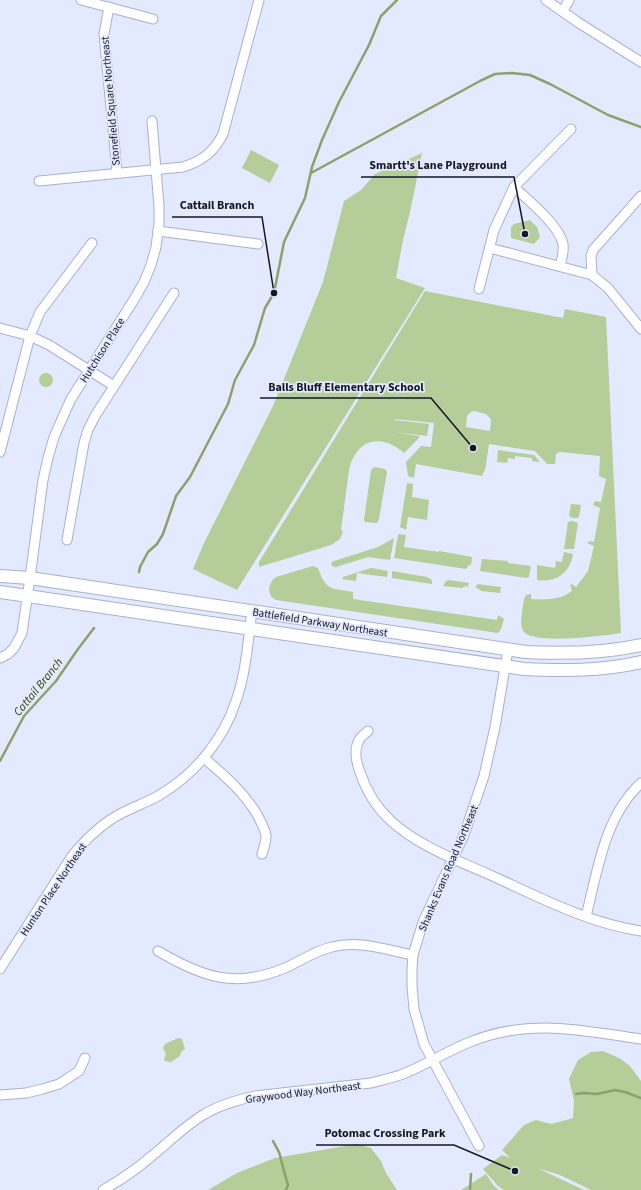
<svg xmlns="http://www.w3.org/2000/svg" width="641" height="1190" viewBox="0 0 641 1190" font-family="'Source Sans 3',sans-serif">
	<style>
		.green { fill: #b4cd99; fill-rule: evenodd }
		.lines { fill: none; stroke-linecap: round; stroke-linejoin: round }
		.stream { stroke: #89a36a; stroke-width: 2.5 }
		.street-casing { stroke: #a7b0d1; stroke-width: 11 }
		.secondary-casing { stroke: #a7b0d1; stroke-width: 14 }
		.street { stroke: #fff; stroke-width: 9 }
		.secondary { stroke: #fff; stroke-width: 12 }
		.labels { text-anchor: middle; stroke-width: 3.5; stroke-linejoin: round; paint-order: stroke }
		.street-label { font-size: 11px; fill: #141724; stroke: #e3e9fe }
		.water-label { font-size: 12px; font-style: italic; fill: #2f4704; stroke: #e3e9fe }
		.leader { fill: none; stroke: #141724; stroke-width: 1.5 }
		.callout-dot { fill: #141724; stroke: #e3e9fe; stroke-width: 1.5 }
		.callout-label { font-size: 12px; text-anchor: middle; font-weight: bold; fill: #141724; stroke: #e3e9fe; stroke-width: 3.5; stroke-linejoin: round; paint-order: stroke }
	</style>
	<rect width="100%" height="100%" fill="#e3e9fe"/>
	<!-- green -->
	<g class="green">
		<path d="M251,150L279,165L270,183L242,168Z"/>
		<path d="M422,153L410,212L403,240L396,278L425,288L237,590L193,569L204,543L273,406L323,282L344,201L361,190L375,174Z"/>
		<path d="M530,220L537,227L540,237L534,244L511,238V227L514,224Z"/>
		<path d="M425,291L563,318L565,309L606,317L621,633C603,636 538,644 525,633C520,629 521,620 522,613C523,607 523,600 526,595L531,594V599C545,600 560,600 572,591L570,585L572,584L576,587L588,571L594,546L587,543L590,541L594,542L600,508L593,505L595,501L601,502L606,479L599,476L600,456L560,452L556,454L555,464H547L535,451L538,428L535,451L489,444L485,471H484L482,476L416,464L414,478L408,476L406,462L421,446L431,447L434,423L395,419L394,425L395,420L429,424L427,436L393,432L419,436V438L404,453C382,433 356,438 349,470L341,530L343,532L340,539L331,545L259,567V562ZM474,411L486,414L491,419L490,431L466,427L467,416L471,412Z"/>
		<circle cx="46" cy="380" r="7"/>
		<path d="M498,450L534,455L540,462L532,461V458L515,456V459L508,458L507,463L497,462Z"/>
		<path d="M374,467L385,469L387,472L379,519L377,523L365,522L364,520L371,470Z"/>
		<path d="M407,483L413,484L412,497L429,500L427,520L408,517L406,530L400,527Z"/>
		<path d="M571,504L581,505L579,517L577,518H572L569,516Z"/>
		<path d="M572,521L578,523L574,549H564L568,522Z"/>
		<path d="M399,534L406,535L404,547L439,552V551L472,557L471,565H469L466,569L394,558L398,535Z"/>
		<path d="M394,538L390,560L368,557L336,567L332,566L331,563L334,561L378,547Z"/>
		<path d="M564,552L573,554C570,573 556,583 537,580V565L555,568L556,561L562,562Z"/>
		<path d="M482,559L508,561V563L531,566L529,577L526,578L480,571Z"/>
		<path d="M313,566L318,568C326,591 331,588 353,592V599L497,620L498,615L504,619L501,629L498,633L276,600C266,595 268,583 276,577Z"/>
		<path d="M371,568L388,571L387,577L357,573L356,581L342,579L343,577Z"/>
		<path d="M392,571L427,577L432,580V584L392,578Z"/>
		<path d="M449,580L469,583L468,587L465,586L462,588L443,586L446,581Z"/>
		<path d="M477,584L501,587L500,593L481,591L479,589L476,588Z"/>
		<path d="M178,1038L182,1039L185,1049L181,1052L180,1056L171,1062L165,1061L164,1059L166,1054L163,1048L165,1044Z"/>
		<path d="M603,1051L619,1058L630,1066L641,1081V1190H591L560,1175L537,1168L584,1190H504L498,1186L483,1169L502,1155L510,1158L502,1150L524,1125L536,1120L551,1124L573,1118L574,1101L569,1079L578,1060L591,1052Z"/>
		<path d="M357,1144L371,1148L381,1161L386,1173L397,1190H208L237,1173L275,1158Z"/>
		<path d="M486,1174L494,1186L499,1190H461Z"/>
	</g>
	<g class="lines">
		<!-- stream -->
		<g class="stream">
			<path d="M311,173L480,81L495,74L512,73L530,75L550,84L608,115L641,127"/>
			<path d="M139,572L140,567L148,552L157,544L163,534L176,496L190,477L228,404L235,380L254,345L265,308L274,293L284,242L305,198L312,167L322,140L339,102L369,45L381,16L397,0"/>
			<path d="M0,761L24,716L56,681L78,649L94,628"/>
			<path d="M576,1094L584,1093L597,1094L615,1090L625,1092L641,1098"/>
			<path d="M273,1141C275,1145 279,1151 280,1155C282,1165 285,1175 288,1185L286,1190"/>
			<path d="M470,1190L471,1174"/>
		</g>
		<defs>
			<g id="street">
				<path d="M81,0L153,19"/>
				<path d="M546,0L579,23L641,62"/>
				<path d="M109,7L104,34L117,172"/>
				<path d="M563,11L569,0"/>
				<path d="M39,181L183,167C202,161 214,152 223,134L259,0"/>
				<path d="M514,187C528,200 559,225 563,244C564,251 562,259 560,266"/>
				<path d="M158,231L258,244"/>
				<path d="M490,248L592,275L608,288L641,329"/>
				<path d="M592,275L591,256L593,250L641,196"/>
				<path d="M479,289L494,230L514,187L571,129"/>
				<path d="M0,328L30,336L49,345L114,386"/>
				<path d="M0,452L30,336L40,312L92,243"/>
				<path d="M67,540L84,443L88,430L95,416L174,293"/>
				<path d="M0,658L8,654L14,648L22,633L30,578L43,480L48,458L54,437L71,399L135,298L144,282L151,265L156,247L159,224V206L152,121"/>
				<path d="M368,731C365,734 361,736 359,740C354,749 356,762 360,772C366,790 376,807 390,820C415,844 456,860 488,874C537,896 587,923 641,931"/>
				<path d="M204,758C225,776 244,792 258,816C261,823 265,828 266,836C266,842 264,848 262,854"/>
				<path d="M586,916C598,870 604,817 641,783"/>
				<path d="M158,951C202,977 235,989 285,968C301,961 314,951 332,947C359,940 387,950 413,955"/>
				<path d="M0,969L72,856C86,839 102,823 122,813C134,807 147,802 158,796C194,775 223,741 236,701C246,673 248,641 252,611"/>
				<path d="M0,1095L26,1093L43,1089L59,1084L79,1071L85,1058"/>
				<path d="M479,1146L424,1044L414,1009L412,986V969L413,955L423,922L464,835L484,776L495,727L508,650"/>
				<path d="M103,1190C121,1180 138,1168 153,1155C170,1141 185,1126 203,1115C219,1105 237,1100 255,1096L371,1083C382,1080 393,1078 403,1074C426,1065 447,1051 470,1042C529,1018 580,1030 641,1039"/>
			</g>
			<g id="secondary">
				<path d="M0,576L30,578L526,652C565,654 603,653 641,645"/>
				<path d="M0,592L524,669C563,671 602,671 641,662"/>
			</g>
		</defs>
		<!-- street casing -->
		<use href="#street" class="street-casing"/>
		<!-- secondary casing -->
		<use href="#secondary" class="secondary-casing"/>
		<!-- street -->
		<use href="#street" class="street"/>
		<!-- secondary -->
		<use href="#secondary" class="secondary"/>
	</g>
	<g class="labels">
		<!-- street labels -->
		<g class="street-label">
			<text transform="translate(110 101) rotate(-95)" y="4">Stonefield Square Northeast</text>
			<text transform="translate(102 350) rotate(-58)" y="4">Hutchison Place</text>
			<text transform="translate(320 622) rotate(9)" y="4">Battlefield Parkway Northeast</text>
			<text transform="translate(448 868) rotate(-67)" y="4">Shanks Evans Road Northeast</text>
			<text transform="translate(53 889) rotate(-56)" y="4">Hunton Place Northeast</text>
			<text transform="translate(303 1092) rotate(-7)" y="4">Graywood Way Northeast</text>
		</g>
		<!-- water labels -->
		<g class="water-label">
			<text transform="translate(38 687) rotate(-51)" y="4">Cattail Branch</text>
		</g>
	</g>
	<!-- callouts -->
	<path class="leader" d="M525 234L514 177H361M274 293L262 217H172M473 448L431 398H260M515 1171L454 1145H316"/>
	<g class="callout-dot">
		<circle cx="525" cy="234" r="4"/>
		<circle cx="274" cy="293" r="4"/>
		<circle cx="473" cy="448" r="4"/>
		<circle cx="515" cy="1171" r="4"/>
	</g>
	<g class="callout-label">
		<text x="438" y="169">Smartt's Lane Playground</text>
		<text x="217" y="209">Cattail Branch</text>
		<text x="346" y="391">Balls Bluff Elementary School</text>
		<text x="385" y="1137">Potomac Crossing Park</text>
	</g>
</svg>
